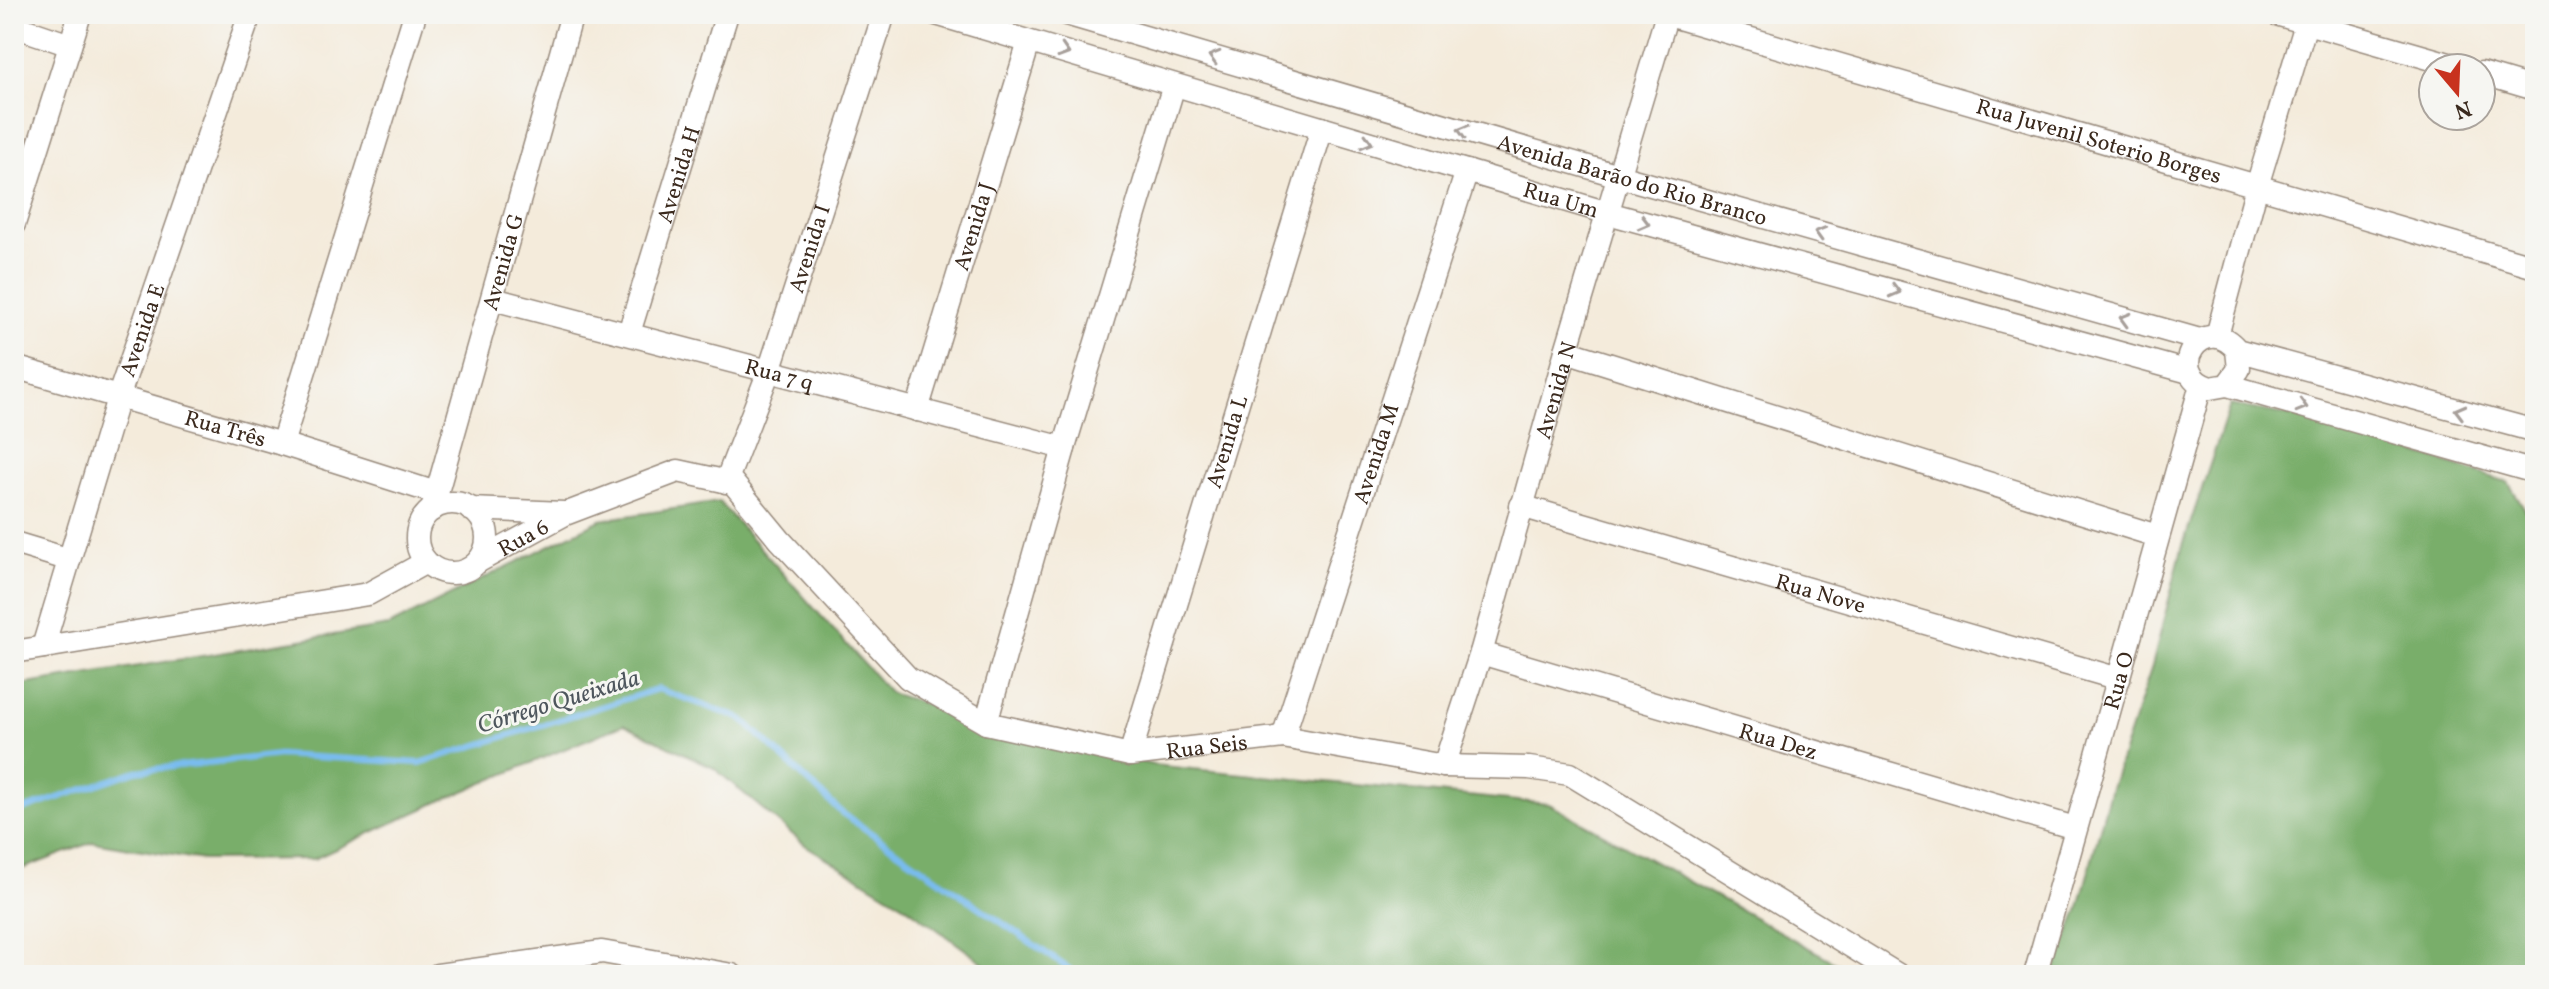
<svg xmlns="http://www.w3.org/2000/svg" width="2549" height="989" viewBox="0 0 2549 989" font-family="Vollkorn,serif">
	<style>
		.forest { fill: #79ae6b; stroke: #5a6c44; stroke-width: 2 }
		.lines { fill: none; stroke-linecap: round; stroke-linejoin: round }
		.stream { stroke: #79bcef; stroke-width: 6 }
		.minor-casing { stroke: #988a7c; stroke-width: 25 }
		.minor { stroke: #fff; stroke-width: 22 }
		.oneway { stroke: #a79f9a }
		.labels { text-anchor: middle; stroke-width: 6; stroke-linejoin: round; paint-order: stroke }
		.street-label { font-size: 22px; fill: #3b2a1e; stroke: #f6f6f2 }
		.water-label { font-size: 24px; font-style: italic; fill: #4e565d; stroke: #f6f6f2 }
	</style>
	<rect width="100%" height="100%" fill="#f6f6f2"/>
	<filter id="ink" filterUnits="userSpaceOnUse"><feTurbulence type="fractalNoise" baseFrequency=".0125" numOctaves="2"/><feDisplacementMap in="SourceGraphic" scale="16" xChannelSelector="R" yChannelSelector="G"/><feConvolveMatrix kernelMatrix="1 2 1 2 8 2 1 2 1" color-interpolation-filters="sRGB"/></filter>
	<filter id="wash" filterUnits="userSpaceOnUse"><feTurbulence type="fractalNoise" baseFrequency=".006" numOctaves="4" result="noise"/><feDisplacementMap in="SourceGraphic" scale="32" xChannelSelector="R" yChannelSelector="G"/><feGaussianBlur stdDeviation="1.8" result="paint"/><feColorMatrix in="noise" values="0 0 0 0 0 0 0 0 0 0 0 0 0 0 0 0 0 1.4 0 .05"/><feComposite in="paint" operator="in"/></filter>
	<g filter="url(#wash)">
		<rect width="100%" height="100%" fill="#f4ebdb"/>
		<!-- forest -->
		<g class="forest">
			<path d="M2230,405L2300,417L2508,482L2535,525V975H2053L2078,911L2110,791L2152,666L2182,548Z"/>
			<path d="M719,502L890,693L986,723L1153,765L1549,804L1858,975H1000L904,905L805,845L714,768L624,724L438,802L314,859L203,860L93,842L14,872V686L389,626L600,520Z"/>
		</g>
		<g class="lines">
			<!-- stream -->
			<path class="stream" d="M14,813L136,771L279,755L420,763L658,689L742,719L842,813L1078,975"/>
		</g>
	</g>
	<g filter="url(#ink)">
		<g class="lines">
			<defs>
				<g id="minor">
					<path id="s1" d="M936,14L1608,213L2189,372"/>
					<path id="s2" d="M1066,14L1619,176L2200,340"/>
					<path id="s3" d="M1665,14L2535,267"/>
					<path d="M2276,14L2463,68"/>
					<path d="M14,26L70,45"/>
					<path d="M2481,73L2535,89"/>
					<path d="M14,224L80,14"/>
					<path id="s4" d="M493,299L1064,448"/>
					<path id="s5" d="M629,333L727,14"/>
					<path d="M2217,336L2257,186L2309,14"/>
					<path d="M2237,350L2239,369L2227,385L2210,388C2161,372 2205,310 2237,350L2535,431"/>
					<path d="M1566,351L2157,536"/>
					<path id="s6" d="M14,367L282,444L436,493"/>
					<path d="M2227,385L2535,472"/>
					<path id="s7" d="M917,410L1029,42"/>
					<path d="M282,444L415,14"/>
					<path id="s8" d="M726,482L769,371L884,14"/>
					<circle cx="452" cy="538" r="35"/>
					<path id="s9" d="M1521,506L2119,679"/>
					<path d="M470,509L564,513"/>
					<path id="s10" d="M432,510L572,14"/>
					<path d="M14,543L67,559"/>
					<path id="s11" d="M479,561L565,514L678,471L733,483L780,540L908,678L986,723L1130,755L1283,737L1444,766L1529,768L1570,774L1898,975"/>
					<path id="s12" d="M43,647L118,398L250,14"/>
					<path d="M14,652L368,594L426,562"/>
					<path id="s13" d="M1481,653L2075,828"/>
					<path d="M986,723L1064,448L1174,85"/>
					<path id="s14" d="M1283,737L1467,171"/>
					<path id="s15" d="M1130,755L1322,128"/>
					<path id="s16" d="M1444,766L1481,653L1566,351L1667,14"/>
					<path d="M438,975L602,952L732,975"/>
					<path id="s17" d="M2035,975L2201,385"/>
				</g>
			</defs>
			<!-- minor casing -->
			<use href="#minor" class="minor-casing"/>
			<!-- minor -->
			<use href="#minor" class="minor"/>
		</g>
		<!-- one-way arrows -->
		<defs><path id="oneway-chevron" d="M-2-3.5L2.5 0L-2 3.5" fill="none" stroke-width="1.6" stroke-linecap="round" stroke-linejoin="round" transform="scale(2)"/></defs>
		<g class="oneway">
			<use href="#oneway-chevron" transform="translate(1064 52) rotate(17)"/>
			<use href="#oneway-chevron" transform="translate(1214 57) rotate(-164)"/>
			<use href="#oneway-chevron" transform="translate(1463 131) rotate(-164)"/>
			<use href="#oneway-chevron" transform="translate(1367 142) rotate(16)"/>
			<use href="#oneway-chevron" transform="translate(1644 223) rotate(15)"/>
			<use href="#oneway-chevron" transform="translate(1820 233) rotate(-164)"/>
			<use href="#oneway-chevron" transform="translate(1895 291) rotate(15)"/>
			<use href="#oneway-chevron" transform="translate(2125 319) rotate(-164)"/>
			<use href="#oneway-chevron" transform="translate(2302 406) rotate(16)"/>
			<use href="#oneway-chevron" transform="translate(2460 411) rotate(-165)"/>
		</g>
	</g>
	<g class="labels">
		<!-- street labels -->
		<g class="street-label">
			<text dy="8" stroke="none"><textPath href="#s3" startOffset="452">Rua Juvenil Soterio Borges</textPath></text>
			<text dy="8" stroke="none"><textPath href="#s5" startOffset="166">Avenida H</textPath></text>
			<text dy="8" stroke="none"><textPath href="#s2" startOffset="590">Avenida Barão do Rio Branco</textPath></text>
			<text dy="8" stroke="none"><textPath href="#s1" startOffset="652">Rua Um</textPath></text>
			<text dy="8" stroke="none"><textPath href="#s7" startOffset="192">Avenida J</textPath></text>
			<text dy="8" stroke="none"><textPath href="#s8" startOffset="248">Avenida I</textPath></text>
			<text dy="8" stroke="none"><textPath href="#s10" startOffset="258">Avenida G</textPath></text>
			<text dy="8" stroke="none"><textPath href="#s12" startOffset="332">Avenida E</textPath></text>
			<text dy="8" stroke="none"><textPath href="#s4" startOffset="296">Rua 7 q</textPath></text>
			<text dy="8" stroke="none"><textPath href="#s16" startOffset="392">Avenida N</textPath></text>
			<text dy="8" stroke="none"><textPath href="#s6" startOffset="220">Rua Três</textPath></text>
			<text dy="8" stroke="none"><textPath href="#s15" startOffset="328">Avenida L</textPath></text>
			<text dy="8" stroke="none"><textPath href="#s14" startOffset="298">Avenida M</textPath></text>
			<text dy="8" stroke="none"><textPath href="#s11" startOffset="50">Rua 6</textPath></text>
			<text dy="8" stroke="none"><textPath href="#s9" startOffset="312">Rua Nove</textPath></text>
			<text dy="8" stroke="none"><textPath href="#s17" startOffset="306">Rua O</textPath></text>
			<text dy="8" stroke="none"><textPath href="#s13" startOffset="310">Rua Dez</textPath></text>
			<text dy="8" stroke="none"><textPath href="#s11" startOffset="852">Rua Seis</textPath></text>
		</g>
		<!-- water labels -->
		<g class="water-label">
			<text transform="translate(558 701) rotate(-17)" y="8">Córrego Queixada</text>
		</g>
	</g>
	<!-- margin -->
	<rect width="2549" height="989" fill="none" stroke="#f6f6f2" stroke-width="48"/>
	<!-- north arrow -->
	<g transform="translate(2457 92) rotate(161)"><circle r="38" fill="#f6f6f2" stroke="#aba49d" stroke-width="2"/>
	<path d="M0-6L14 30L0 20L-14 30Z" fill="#c8321e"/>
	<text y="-12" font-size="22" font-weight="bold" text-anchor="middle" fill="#3b2a1e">N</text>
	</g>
</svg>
